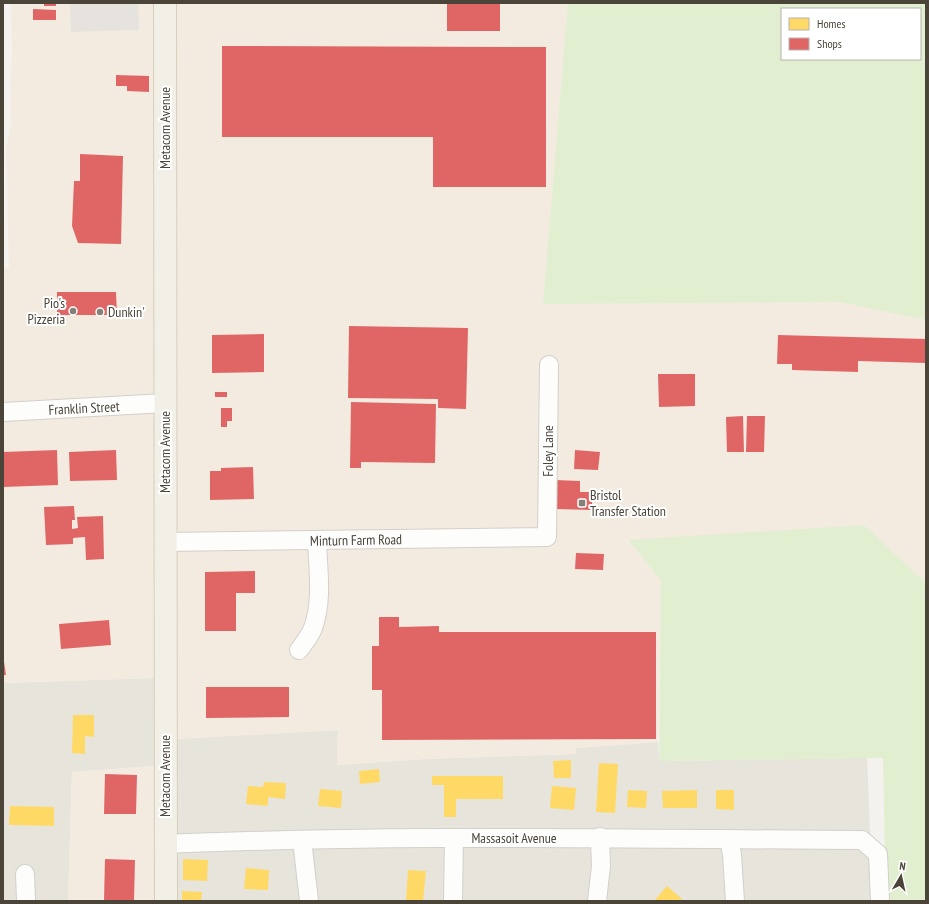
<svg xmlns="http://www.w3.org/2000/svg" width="929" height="904" viewBox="0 0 929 904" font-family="'PT Sans Narrow',sans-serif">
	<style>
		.residential { fill: #e7e4dc }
		.commercial { fill: #f3ebdf }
		.green { fill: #e1eecf; fill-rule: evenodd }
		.parking { fill: #e6e3df }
		.homes { fill: #ffd966 }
		.shops { fill: #e06666 }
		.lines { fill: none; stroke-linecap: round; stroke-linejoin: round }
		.minor-casing { stroke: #d2d0cb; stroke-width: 20 }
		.major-casing { stroke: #d6cebb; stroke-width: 24 }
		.minor { stroke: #fdfdfc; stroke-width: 18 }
		.major { stroke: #f2efe6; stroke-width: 22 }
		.poi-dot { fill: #868178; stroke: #fff; stroke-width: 1.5 }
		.labels { text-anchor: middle; stroke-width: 4; stroke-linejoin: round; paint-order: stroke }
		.street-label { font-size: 14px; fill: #4b4439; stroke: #fff }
		.poi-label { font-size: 14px; fill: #4b4439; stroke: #fff; text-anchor: start }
	</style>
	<rect width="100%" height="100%" fill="#f4f2ee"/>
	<!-- residential -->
	<g class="residential">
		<path d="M156,678L155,766L72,772L68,901H3V683Z"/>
		<path d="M338,730L337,765L425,759L575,754L576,748L658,742L659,761L867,758L873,901H178L175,739Z"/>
	</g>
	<!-- commercial -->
	<g class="commercial">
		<path d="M11,3H568L543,304L840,302L926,320V583L864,525L628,541L661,580L658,742L576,748L575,754L425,759L337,765L338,730L157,740L156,678L3,683V269L9,268L6,150L11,124L10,84L12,54Z"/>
		<path d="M155,766L157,901H68L72,772Z"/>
	</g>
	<!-- green -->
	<g class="green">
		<path d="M568,3H926V320L840,302L543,304ZM782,9H920V59H782Z"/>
		<path d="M864,525L926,583V901H886L883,758L659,761L661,580L628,540Z"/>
	</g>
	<!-- parking -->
	<path class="parking" d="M70,3H138L139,30L71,32Z"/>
	<!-- homes -->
	<g class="homes">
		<path d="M73,715H94V737L85,736V754L72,753Z"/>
		<path d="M571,760V778H554L553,761Z"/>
		<path d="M599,763L618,764L615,813L596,812Z"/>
		<path d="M379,769L380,782L360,784L359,771Z"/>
		<path d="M432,776H503V799H456V817H444V785H432Z"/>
		<path d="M264,782L286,783L285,799L268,797V806L246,804L248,786L263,787Z"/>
		<path d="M552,786L576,788L574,810L550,808Z"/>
		<path d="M320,789L342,791L341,808L318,806Z"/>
		<path d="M628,790L647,791L646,808L627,807Z"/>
		<path d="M697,790V808H663L662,791Z"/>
		<path d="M716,790H734V810L716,809Z"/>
		<path d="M10,806L54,807V826L9,825Z"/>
		<path d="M183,859L208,860L207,881L183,880Z"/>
		<path d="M246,868L269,870L268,890L244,889Z"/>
		<path d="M408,870L426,871L423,901L406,900Z"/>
		<path d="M667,886L682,899L680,901H654Z"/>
		<path d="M182,891L202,892L201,901H182Z"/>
	</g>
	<!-- shops -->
	<g class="shops">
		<rect x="44" y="3" width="12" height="3"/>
		<rect x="447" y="3" width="53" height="28"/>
		<path d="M33,9L56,10V20H33Z"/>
		<path d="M222,46L546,47V187H433V137H222Z"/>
		<path d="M116,75L149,76V92L127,91V86H116Z"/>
		<path d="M80,154L123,156L121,244L78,243L72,226L74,181H80Z"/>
		<path d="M57,292H116L117,315H57Z"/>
		<path d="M349,326L468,328L466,409L438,408V399L348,398Z"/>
		<path d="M264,334V372L212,373V335Z"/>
		<path d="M778,335L926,339V363L858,361V372L792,370V364H777Z"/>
		<path d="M658,374H695V406L659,407Z"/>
		<rect x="215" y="392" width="12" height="5"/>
		<path d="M351,402L436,404L435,463L361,462V468H350Z"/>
		<path d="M221,408H232V421H227V427H221Z"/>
		<path d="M743,416L744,452H727L726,417Z"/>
		<path d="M747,416H765L764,452H746Z"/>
		<path d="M57,450L58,485L3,487V452Z"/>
		<path d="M116,450L117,480L70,481L69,452Z"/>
		<path d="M575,450L600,452L598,470L574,469Z"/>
		<path d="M253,467L254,499L210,500V471H221V468Z"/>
		<path d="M555,480L580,481V492H592V510L555,509Z"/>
		<path d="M74,506L75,520H72V529L78,528L77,517L103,516L104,559L86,560L85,537L73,538V544L46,545L44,507Z"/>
		<path d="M576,553L604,554L603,570L575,569Z"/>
		<path d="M255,571V593H236V631H205V572Z"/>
		<path d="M379,617H399V627L439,626V632H656V739L382,740V690H372V646H379Z"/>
		<path d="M109,620L111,645L61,649L59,624Z"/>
		<path d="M3,655L6,675H3Z"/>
		<path d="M206,687H289V717L206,718Z"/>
		<path d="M105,774L137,775L136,814H104Z"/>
		<path d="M105,859L135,860L134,901H104Z"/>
	</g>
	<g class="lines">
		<defs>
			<g id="minor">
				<path d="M3,412L165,403"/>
				<path d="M165,542L547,537L549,365"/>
				<path d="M299,650C304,643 310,636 313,628C323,600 318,570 317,541"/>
				<path d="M729,839L732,855L735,901"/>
				<path d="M302,840L309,901"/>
				<path d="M165,844C398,834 630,839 862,840L878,854L880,901"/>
				<path d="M25,874L26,901"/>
				<path d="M453,901L454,838"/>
				<path d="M597,901L601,866L600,837"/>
			</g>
			<path id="major" d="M165,3L166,901"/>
		</defs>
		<!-- minor casing -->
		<use href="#minor" class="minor-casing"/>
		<!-- major casing -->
		<use href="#major" class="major-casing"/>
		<!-- minor -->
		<use href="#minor" class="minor"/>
		<!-- major -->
		<use href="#major" class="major"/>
	</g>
	<!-- markers -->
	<g class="poi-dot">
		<circle cx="73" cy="311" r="4"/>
		<circle cx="100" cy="312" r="4"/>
		<rect x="578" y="499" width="8" height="8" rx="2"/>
	</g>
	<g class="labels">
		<!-- street labels -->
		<g class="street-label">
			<text transform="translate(165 128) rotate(-90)" y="5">Metacom Avenue</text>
			<text transform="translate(84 408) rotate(-3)" y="5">Franklin Street</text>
			<text transform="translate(548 451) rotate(-90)" y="5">Foley Lane</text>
			<text transform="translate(165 452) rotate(-90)" y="5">Metacom Avenue</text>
			<text transform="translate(356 540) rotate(-1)" y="5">Minturn Farm Road</text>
			<text transform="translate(165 776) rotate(-90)" y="5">Metacom Avenue</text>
			<text x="514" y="843">Massasoit Avenue</text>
		</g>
		<!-- poi labels -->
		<g class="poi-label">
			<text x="65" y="308" text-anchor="end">Pio's<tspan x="65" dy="16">Pizzeria</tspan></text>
			<text x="108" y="317">Dunkin'</text>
			<text x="590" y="500">Bristol<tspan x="590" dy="16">Transfer Station</tspan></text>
		</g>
	</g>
	<!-- border -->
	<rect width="929" height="904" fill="none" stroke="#4b4439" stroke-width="8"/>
	<!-- legend -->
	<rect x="781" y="8" width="140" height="52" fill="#ffffff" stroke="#b7b4b0"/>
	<rect x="789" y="18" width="20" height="12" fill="#ffd966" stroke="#b7b4b0"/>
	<text x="817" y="28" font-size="12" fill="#4b4439">Homes</text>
	<rect x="789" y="38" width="20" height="12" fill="#e06666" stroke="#b7b4b0"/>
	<text x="817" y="48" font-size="12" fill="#4b4439">Shops</text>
	<!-- north arrow -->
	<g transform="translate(901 876) rotate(9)" stroke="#ffffff" stroke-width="3" paint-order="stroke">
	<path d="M0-3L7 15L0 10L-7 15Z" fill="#4b4439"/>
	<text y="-6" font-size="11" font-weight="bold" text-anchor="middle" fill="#4b4439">N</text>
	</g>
</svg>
